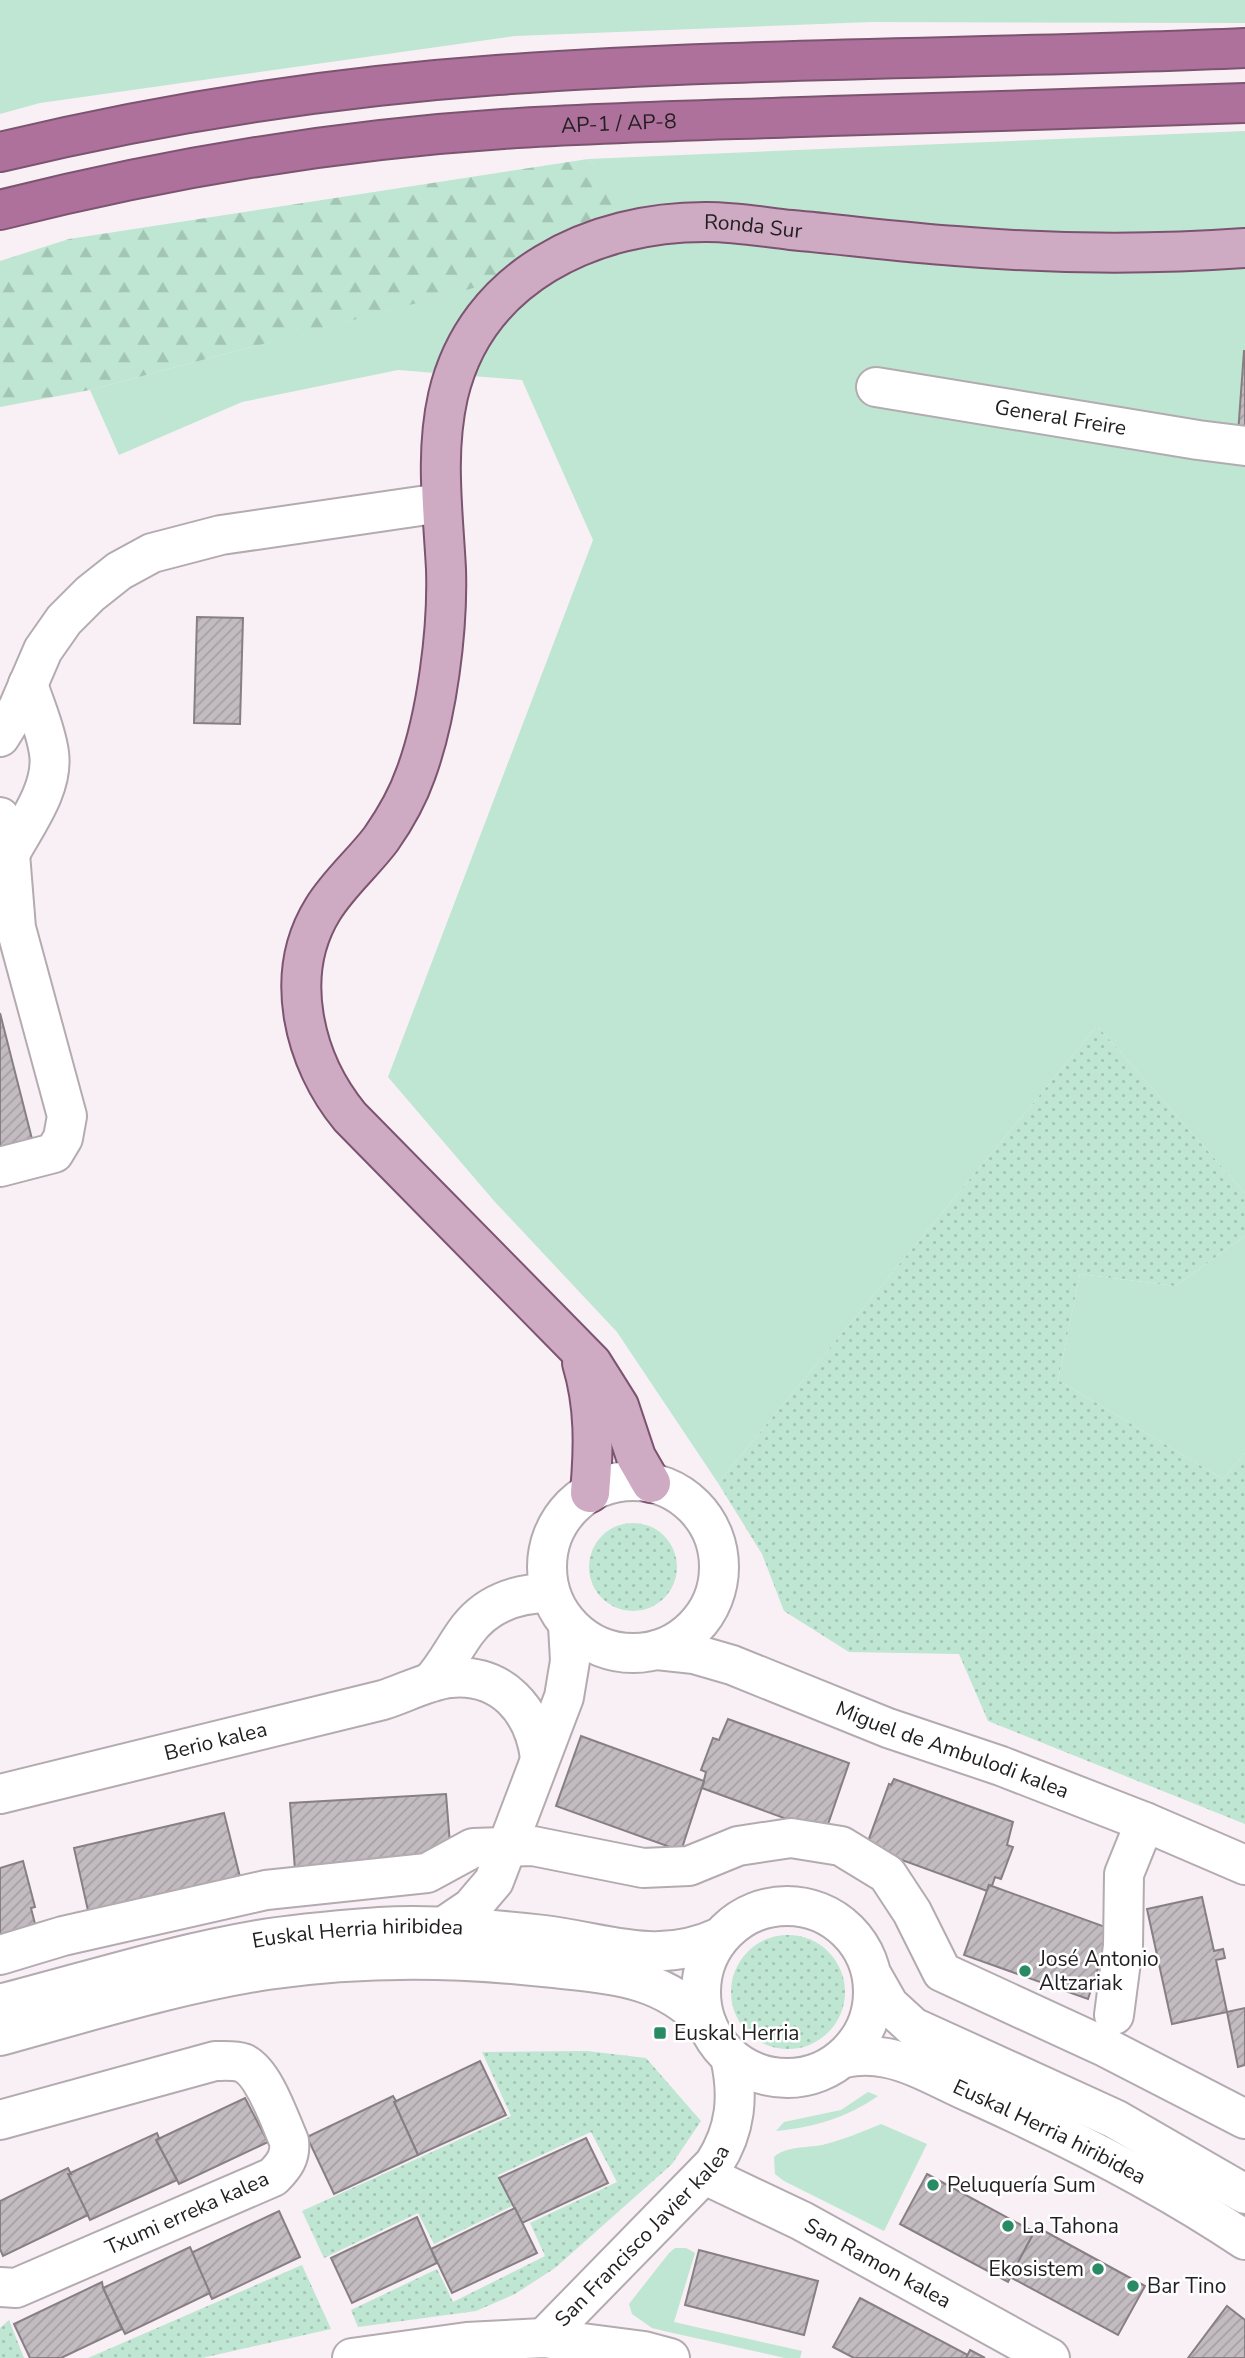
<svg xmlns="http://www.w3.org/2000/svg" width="1245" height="2358" viewBox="0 0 1245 2358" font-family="'Nunito Sans',sans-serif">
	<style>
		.grass { fill: #bee6d2 }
		.forest { fill: url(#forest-firs) }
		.garden { fill: url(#garden-dots) }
		.building { fill: url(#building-hatch); stroke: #877f84; stroke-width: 2 }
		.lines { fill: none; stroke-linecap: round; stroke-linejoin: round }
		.minor-casing { stroke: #b3abb0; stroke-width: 42 }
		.major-casing { stroke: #7c5470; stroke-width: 42 }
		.highway-casing { stroke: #7c5470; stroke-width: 42 }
		.minor { stroke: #fff; stroke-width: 38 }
		.major { stroke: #ceaac3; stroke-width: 38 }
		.highway { stroke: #ad719b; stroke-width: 38 }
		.poi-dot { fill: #298b64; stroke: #fff; stroke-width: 2.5 }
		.labels { text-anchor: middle; stroke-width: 5; stroke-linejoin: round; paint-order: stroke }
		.street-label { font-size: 21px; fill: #211e20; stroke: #fff }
		.poi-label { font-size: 21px; fill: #211e20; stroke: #fff; text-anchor: start }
	</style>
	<defs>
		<pattern id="forest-firs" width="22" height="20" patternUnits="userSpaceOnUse" patternTransform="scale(1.75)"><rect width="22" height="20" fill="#bee6d2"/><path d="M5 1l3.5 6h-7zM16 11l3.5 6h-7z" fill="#a3c5b4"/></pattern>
		<pattern id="garden-dots" width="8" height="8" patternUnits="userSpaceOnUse" patternTransform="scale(1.75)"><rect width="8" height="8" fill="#bee6d2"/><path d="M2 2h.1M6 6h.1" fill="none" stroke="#a3c5b4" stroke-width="1.8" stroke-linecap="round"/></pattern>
		<pattern id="building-hatch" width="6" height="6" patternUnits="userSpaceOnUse" patternTransform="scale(1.75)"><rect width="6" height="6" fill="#c2bbc0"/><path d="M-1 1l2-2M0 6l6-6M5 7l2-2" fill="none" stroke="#a6a0a5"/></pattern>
	</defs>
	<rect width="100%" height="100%" fill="#f8f0f5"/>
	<!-- grass -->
	<g class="grass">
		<path d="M0,0H1245V23L871,22L515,36L40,103L0,114Z"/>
		<path d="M1245,131V1193L1097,1026L718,1483L617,1332L495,1202L388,1077L593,540L522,380L398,370L242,402L119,455L90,390L668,236L588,159Z"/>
		<path d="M1245,1236V1453L1223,1479L1058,1380L1080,1274L1175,1286Z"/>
		<path d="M868,2092L878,2096C846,2118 815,2127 776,2131L784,2122L841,2110Z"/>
		<path d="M881,2124L927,2144L884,2231L784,2181L775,2174L774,2157C786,2146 806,2148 822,2145C842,2140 862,2132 881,2124Z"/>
		<path d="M675,2248H686L695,2253L674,2322L802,2351L800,2358H785L664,2331L652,2328L632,2314L629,2304L669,2253Z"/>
	</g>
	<!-- forest -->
	<path class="forest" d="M588,159L669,236L90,390L0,407V261L69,239Z"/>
	<!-- garden -->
	<g class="garden">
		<path d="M1097,1026L1245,1193V1236L1175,1286L1080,1274L1058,1380L1223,1479L1245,1453V1824L988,1721L959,1654L849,1652L784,1611L762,1554L718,1483Z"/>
		<circle cx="633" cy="1567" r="44"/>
		<circle cx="788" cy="1992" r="57"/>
		<path d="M587,2051L646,2058L701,2121L672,2164L555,2268L515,2294L476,2311L358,2327L351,2310L437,2269L453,2302L545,2256L530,2223L617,2182L591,2132L498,2175L512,2206L434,2244L418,2213L324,2258L302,2211L511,2116L482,2052Z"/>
		<path d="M302,2265L331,2329L202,2358H88Z"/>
		<path d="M9,2320L24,2358H0V2328Z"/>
	</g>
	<!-- building -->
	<g class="building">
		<path d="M1244,351H1245V434H1238Z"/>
		<path d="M197,617L243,618L240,724L194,723Z"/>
		<path d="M0,1013L32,1139L0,1147Z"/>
		<path d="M728,1719L849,1763L825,1833L702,1788L706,1772L701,1770L713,1738L719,1740Z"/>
		<path d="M581,1736L704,1781L681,1851L556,1806Z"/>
		<path d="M894,1779L1013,1822L1007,1845L1013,1847L1001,1879L995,1877L992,1886L989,1885L987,1891L866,1847L889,1784L891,1785Z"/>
		<path d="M446,1794L451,1857L295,1870L290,1803Z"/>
		<path d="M224,1813L240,1877L89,1915L74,1848Z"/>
		<path d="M23,1861L35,1907L31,1908L37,1932L0,1943V1868Z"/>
		<path d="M989,1885L1111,1929L1088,1999L964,1955Z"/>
		<path d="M1202,1897L1214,1951L1223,1949L1225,1958L1216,1960L1227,2012L1172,2024L1147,1909Z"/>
		<path d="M1245,2008V2065L1238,2067L1227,2012Z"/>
		<path d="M480,2061L506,2115L418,2155L394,2102Z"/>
		<path d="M393,2096L396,2101L394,2102L418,2155L334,2194L307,2137Z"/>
		<path d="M245,2098L268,2142L179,2184L156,2140Z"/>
		<path d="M157,2133L159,2138L156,2140L177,2180L90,2220L68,2174Z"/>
		<path d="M586,2138L608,2183L522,2223L499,2178Z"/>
		<path d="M68,2168L71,2174H68L88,2215L3,2256L0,2249V2201Z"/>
		<path d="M927,2174L1034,2232L1008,2282L900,2224Z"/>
		<path d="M515,2208L537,2253L452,2293L431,2249Z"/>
		<path d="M279,2211L300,2257L212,2299L191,2253Z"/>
		<path d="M417,2217L437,2263L352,2303L331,2258Z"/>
		<path d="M1037,2227L1145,2286L1118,2335L1010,2277Z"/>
		<path d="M190,2247L210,2293L125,2334L103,2288Z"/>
		<path d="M699,2250L818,2281L804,2335L685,2305Z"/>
		<path d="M102,2282L103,2288L122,2329L61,2358H30L14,2324Z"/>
		<path d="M860,2298L968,2355L966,2358H854L833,2347Z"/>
		<path d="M1227,2306L1245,2320V2358H1188Z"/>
		<path d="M970,2350L985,2358H966Z"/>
	</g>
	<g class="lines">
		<defs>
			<g id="minor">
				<path id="s1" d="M876,387L1198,440L1245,446"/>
				<path d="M0,737L18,708L43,650L64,620L90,594L119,571L152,553L221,535L441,503"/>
				<path d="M0,817L10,854L16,928L67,1116L63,1138L54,1153L0,1167"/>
				<path d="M10,854C26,824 54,788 49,753C46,730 35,706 28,684"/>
				<circle cx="633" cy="1567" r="86"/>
				<path id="s2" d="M657,1650L694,1654L732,1665L888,1728L1001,1766L1145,1822L1245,1865"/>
				<path d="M431,1682C445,1667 453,1650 465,1633C485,1604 516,1593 550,1593"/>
				<path id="s3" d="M0,1794L383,1700C405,1693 427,1681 450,1678C502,1673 534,1710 540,1758"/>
				<circle cx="787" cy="1992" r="86"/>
				<path d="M443,1927L471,1908L494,1881L564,1697L570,1661L568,1625"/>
				<path d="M0,1955L63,1936L266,1890L427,1873L473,1848L533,1846L643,1868L689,1866L738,1846L791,1838L841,1846L887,1874L912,1912L942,1972L1107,2048L1245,2119"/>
				<path d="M873,1977L889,2005L913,2027L1115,2119L1245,2194"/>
				<path id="s4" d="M0,2004C85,1982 171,1955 258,1940C298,1933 339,1930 379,1927C434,1924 490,1929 544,1935C608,1943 658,1966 720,1937"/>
				<path d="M1114,2015L1123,1946L1124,1874L1145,1822"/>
				<path d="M0,2036C88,2012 177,1984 267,1970C362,1956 457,1957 552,1968C614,1975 662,1976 707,2024"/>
				<path id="s5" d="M844,2058C859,2055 872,2055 887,2058C917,2064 947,2083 976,2095C1069,2137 1160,2183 1245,2240"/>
				<path d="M0,2120L215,2061C224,2061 235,2060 243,2063C264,2072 280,2121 289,2141C291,2157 284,2166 273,2177L16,2288L0,2287"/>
				<path id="s6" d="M705,2175L802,2221L1050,2358"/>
				<path id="s7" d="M544,2338L714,2164C736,2130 739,2096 730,2057"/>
				<path d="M352,2358L467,2342L544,2338L644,2351L670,2358"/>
			</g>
			<g id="major">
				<path d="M582,1363C595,1406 594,1448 590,1493"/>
				<path id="s8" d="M651,1483L636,1457L619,1406L592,1363L350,1117C304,1061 282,975 323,909C339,883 363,863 381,839C395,819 408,796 416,773C437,716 448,630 446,569C443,511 435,454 448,396C476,276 593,221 708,222C736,222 763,227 791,230C846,235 900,242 956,246C1052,254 1148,255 1245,248"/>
			</g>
			<g id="highway">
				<path d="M0,152C163,113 330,87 497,75C746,57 996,59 1245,48"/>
				<path id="s9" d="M0,210C163,169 335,140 503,129C612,122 721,120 830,116C968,112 1107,108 1245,103"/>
			</g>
		</defs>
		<!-- minor casing -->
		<use href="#minor" class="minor-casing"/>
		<!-- major casing -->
		<use href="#major" class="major-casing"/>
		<!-- highway casing -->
		<use href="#highway" class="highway-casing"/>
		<!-- minor -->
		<use href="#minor" class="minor"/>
		<!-- major -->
		<use href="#major" class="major"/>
		<!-- highway -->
		<use href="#highway" class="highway"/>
	</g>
	<!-- markers -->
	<g class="poi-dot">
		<circle cx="1025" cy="1971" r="7"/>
		<rect x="653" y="2026" width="14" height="14" rx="3.5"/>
		<circle cx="933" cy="2185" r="7"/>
		<circle cx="1008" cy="2226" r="7"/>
		<circle cx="1098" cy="2269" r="7"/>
		<circle cx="1133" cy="2286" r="7"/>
	</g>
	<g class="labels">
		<!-- street labels -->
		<g class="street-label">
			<text dy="7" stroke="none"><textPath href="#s9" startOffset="626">AP-1 / AP-8</textPath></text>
			<text dy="7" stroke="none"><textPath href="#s8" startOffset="1634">Ronda Sur</textPath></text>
			<text dy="7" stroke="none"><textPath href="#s1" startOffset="187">General Freire</textPath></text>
			<text dy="7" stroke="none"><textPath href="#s3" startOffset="222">Berio kalea</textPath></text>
			<text dy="7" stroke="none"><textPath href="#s2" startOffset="313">Miguel de Ambulodi kalea</textPath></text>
			<text dy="7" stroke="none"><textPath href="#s4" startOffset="366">Euskal Herria hiribidea</textPath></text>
			<text dy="7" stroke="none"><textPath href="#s5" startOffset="222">Euskal Herria hiribidea</textPath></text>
			<text transform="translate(187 2213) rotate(-24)" y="7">Txumi erreka kalea</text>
			<text dy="7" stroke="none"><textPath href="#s7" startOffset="142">San Francisco Javier kalea</textPath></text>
			<text dy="7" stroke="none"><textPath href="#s6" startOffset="194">San Ramon kalea</textPath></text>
		</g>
		<!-- poi labels -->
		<g class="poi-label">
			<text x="1039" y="1966">José Antonio<tspan x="1039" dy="24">Altzariak</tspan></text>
			<text x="674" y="2040">Euskal Herria</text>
			<text x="947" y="2192">Peluquería Sum</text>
			<text x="1022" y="2233">La Tahona</text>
			<text x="1084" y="2276" text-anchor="end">Ekosistem</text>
			<text x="1147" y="2293">Bar Tino</text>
		</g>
	</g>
</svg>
